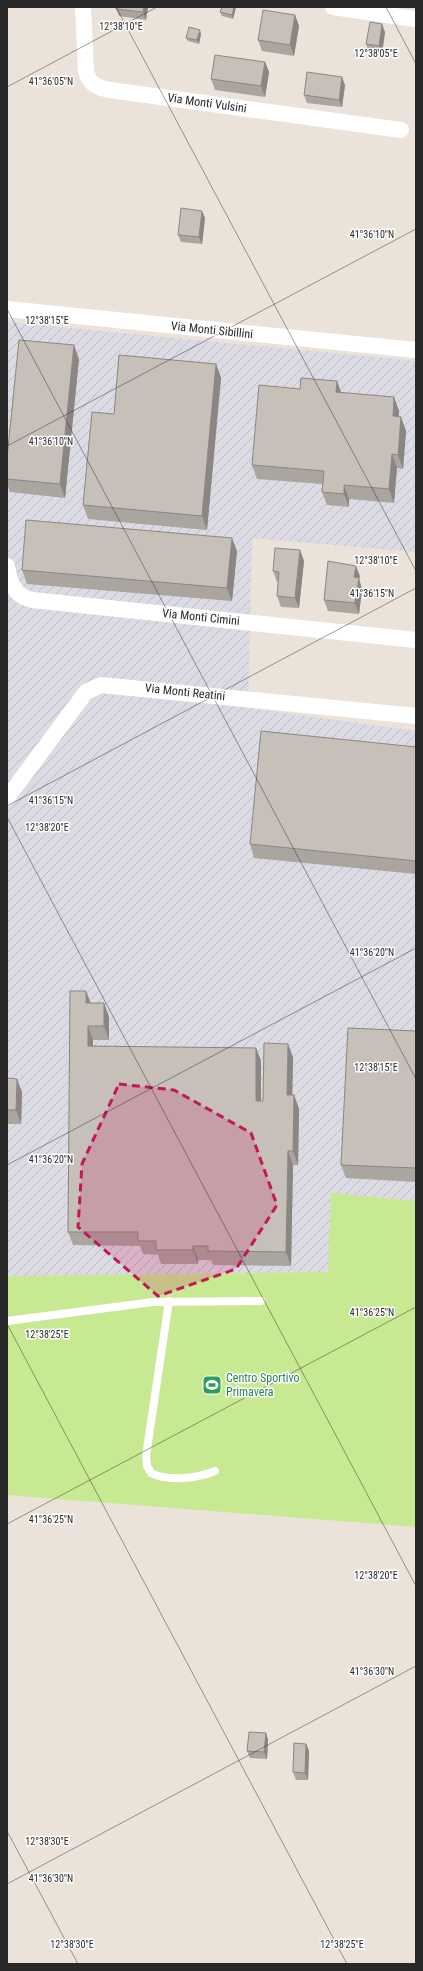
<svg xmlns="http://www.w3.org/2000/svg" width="423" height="1971" viewBox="0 0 423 1971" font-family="'Roboto Condensed',sans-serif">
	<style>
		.industrial { fill: url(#industrial-furrows) }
		.pitch { fill: #c7e991 }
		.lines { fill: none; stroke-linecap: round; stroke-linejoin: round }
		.service { stroke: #fff; stroke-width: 8 }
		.minor { stroke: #fff; stroke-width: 16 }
		.wall { fill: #aaa59f }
		.shaded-wall { fill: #8b8682 }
		.building { fill: #c6c0b9; stroke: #8b8682 }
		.marked { fill: #c2185b; fill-opacity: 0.2; stroke: #c2185b; stroke-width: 3; stroke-dasharray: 8 5; stroke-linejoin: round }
		.ticks { fill: none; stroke: #282828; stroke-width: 1; stroke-opacity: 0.45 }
		.labels { text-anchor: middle; stroke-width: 3; stroke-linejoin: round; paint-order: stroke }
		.street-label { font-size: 12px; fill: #282828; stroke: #fff }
		.leisure-label { font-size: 12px; fill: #27864d; stroke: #fff; text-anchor: start }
		.ticks-label { font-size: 10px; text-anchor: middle; fill: #282828; stroke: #fff; stroke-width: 3; stroke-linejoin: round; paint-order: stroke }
	</style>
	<defs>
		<pattern id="industrial-furrows" width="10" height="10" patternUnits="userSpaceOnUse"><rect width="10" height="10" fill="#dcdae3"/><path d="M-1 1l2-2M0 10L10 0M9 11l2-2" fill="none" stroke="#bdbbc3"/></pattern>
	</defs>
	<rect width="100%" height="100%" fill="#ebe3d9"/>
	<!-- industrial -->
	<path class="industrial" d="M7,322L416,361V552L252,538L248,708L416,731V1201L331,1193L329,1272L7,1276Z"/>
	<!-- pitch -->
	<path class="pitch" d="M331,1193L416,1201V1527L7,1495V1276L328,1272Z"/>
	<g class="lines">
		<!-- service -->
		<g class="service">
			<path d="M169,1301L146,1456L147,1466L151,1473C168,1482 198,1478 215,1471"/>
			<path d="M7,1321L153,1302L261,1301"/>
		</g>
		<!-- minor -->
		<g class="minor">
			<path d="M83,7L86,71C89,84 98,88 110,90L401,130"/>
			<path d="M333,7L415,19"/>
			<path d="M7,309L416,350"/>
			<path d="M7,566C10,583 13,595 32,600L416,640"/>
			<path d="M7,798L86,692L101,685L416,716"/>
		</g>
	</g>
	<!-- wall -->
	<g class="wall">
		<path d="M148,7L146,20L119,16L116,9Z"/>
		<path d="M222,7H236L233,19L222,16L220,12Z"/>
		<path d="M295,15L299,26L294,56L262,51L258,40Z"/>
		<path d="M385,32L382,54L369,52L366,44Z"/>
		<path d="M201,34L199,44L188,41L186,38Z"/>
		<path d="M265,62L269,72L265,97L215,90L211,79Z"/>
		<path d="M345,85L342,107L307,103L304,95Z"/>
		<path d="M205,218L202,244L181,242L178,235Z"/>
		<path d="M79,359L65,498L10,492L7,484V458Z"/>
		<path d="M216,364L221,378L207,530L88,519L83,505L114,414Z"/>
		<path d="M337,381L341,393L394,397L399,411V417L406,431L403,469L397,468L394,503L349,499V507L327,505L322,492L323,484L257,479L252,465L300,389Z"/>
		<path d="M300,550L304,561L299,608L281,607L277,596L278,582H277L273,571Z"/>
		<path d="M237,551L232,601L27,584L22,570Z"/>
		<path d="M360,576L359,579L362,589L359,614L328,611L324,600Z"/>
		<path d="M416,747V874L254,858L250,844Z"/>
		<path d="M86,991L91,1003H104L109,1017V1040H93V1046L256,1048L261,1061V1101H263L293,1057L292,1095H294L299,1109L298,1165H293L291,1266L213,1265L211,1260H198V1264H161L158,1255L143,1254L140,1246L73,1245L68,1232Z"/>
		<path d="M416,1031V1182L346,1178L341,1165Z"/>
		<path d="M7,1078L22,1092L21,1124H7Z"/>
		<path d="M266,1733L268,1740L267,1759L250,1758L247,1751Z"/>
		<path d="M306,1744L309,1751L308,1780H296L293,1772Z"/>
	</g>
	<!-- shaded-wall -->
	<g class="shaded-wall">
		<path d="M144,7H148L146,20L143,12Z"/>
		<path d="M234,7H236L233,19L232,15Z"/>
		<path d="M295,15L299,26L294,56L290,45Z"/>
		<path d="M382,24L385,32L382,54L379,46Z"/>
		<path d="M200,30L201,34L199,44L197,40Z"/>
		<path d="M265,62L269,72L265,97L261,86Z"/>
		<path d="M342,77L345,85L342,107L339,100Z"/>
		<path d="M202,211L205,218L202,244L199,237Z"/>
		<path d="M74,345L79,359L65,498L60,484Z"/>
		<path d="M216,364L221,378L207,530L202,516Z"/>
		<path d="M337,381L342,395L336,392Z"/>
		<path d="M394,397L399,411L398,430L393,416Z"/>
		<path d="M401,417L406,431L403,469L398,455Z"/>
		<path d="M392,454L397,468L394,503L389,489Z"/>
		<path d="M344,485L349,499V507L344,494Z"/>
		<path d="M232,538L237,551L232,601L227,588Z"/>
		<path d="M300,550L304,561L299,608L295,598Z"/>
		<path d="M356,566L360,576L359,579L362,589L359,614L355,603L354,577Z"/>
		<path d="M86,991L91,1005L86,1003Z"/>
		<path d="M104,1003L109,1017V1040L104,1026Z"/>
		<path d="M88,1026L93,1040V1059L88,1046Z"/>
		<path d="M288,1044L293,1057L292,1109L287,1095Z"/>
		<path d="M256,1048L261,1061V1114L256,1101Z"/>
		<path d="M17,1079L22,1092L21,1124L16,1110Z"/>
		<path d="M294,1095L299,1109L298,1165L293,1151Z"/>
		<path d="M288,1151L293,1165L291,1266L286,1252Z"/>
		<path d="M193,1246L198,1260V1264L193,1250Z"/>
		<path d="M266,1733L268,1740L267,1759L264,1752Z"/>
		<path d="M306,1744L309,1751L308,1780L305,1773Z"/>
	</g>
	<!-- building -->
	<g class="building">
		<path d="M116,7H144L143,12L116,9Z"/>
		<path d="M222,7H234L232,15L220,12Z"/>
		<path d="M263,10L295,15L290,45L258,40Z"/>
		<path d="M370,22L382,24L379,46L366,44Z"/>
		<path d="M189,27L200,30L197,40L186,38Z"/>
		<path d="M215,55L265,62L261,86L211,79Z"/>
		<path d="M307,72L342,77L339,100L304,95Z"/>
		<path d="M181,208L202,211L199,237L178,235Z"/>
		<path d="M19,340L74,345L60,484L7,479V458Z"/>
		<path d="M119,355L216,364L202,516L83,505L92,412L114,414Z"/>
		<path d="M301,378L337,381L336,392L394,397L393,416L401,417L398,455L392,454L389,489L344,485V494L322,492L324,471L252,465L259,385L300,389Z"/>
		<path d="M26,520L232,538L227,588L22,570Z"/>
		<path d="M275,548L300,550L295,598L277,596L279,572L273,571Z"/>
		<path d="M328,561L356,566L354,577L359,578L355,603L324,600Z"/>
		<path d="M261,731L416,747V861L250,844Z"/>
		<path d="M70,991H86V1003H104V1026H88V1046L256,1048V1101H263L264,1043L288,1044L287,1095H294L293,1151H288L286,1252L208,1251V1246H193V1250H156V1241H138V1232H68Z"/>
		<path d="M348,1028L416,1031V1168L341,1165Z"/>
		<path d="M7,1078L17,1079L16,1110H7Z"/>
		<path d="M249,1732L266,1733L264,1752L247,1751Z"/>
		<path d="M294,1743L306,1744L305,1773L293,1772Z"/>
	</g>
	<!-- marked area -->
	<path class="marked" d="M119,1084L174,1090L251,1133L277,1205L236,1269L158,1296L78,1227L82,1164Z"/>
	<!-- ticks -->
	<path class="ticks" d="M116,7L416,571M386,7L416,64M7,87L157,7M7,309L416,1079M7,446L416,229M7,806L416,588M7,817L416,1586M7,1165L416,948M7,1324L347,1964M7,1524L416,1307M7,1831L78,1964M7,1884L416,1666"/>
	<!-- icons -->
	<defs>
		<symbol id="stadium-square" viewBox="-11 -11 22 22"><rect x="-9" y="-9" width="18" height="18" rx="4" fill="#2e9e5b" stroke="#fff"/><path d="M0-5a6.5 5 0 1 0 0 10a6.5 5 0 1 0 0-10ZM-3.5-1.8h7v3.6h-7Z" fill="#fff"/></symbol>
	</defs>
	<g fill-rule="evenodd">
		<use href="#stadium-square" x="201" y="1374" width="22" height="22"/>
	</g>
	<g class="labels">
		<!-- street labels -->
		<g class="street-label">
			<text transform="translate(207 103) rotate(8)" y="4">Via Monti Vulsini</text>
			<text transform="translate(212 330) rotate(6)" y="4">Via Monti Sibillini</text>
			<text transform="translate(201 617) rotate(6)" y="4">Via Monti Cimini</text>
			<text transform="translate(185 692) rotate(6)" y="4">Via Monti Reatini</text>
		</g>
		<!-- leisure labels -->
		<g class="leisure-label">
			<text x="226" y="1382">Centro Sportivo<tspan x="226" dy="14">Primavera</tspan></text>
		</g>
	</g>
	<g class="ticks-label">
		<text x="121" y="30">12°38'10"E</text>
		<text x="376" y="57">12°38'05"E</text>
		<text x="51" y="85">41°36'05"N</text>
		<text x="372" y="238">41°36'10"N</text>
		<text x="47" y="324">12°38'15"E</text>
		<text x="51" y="445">41°36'10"N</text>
		<text x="376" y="564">12°38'10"E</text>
		<text x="372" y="597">41°36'15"N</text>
		<text x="51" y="804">41°36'15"N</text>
		<text x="47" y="831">12°38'20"E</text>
		<text x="372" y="956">41°36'20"N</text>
		<text x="376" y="1071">12°38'15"E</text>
		<text x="51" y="1163">41°36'20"N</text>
		<text x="372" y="1316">41°36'25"N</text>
		<text x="47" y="1338">12°38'25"E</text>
		<text x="51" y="1523">41°36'25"N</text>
		<text x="376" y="1579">12°38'20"E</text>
		<text x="372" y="1675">41°36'30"N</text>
		<text x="47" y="1845">12°38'30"E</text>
		<text x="51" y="1882">41°36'30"N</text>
		<text x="72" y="1948">12°38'30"E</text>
		<text x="342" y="1948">12°38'25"E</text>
	</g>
	<!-- border -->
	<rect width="423" height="1971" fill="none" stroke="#282828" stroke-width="16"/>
</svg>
